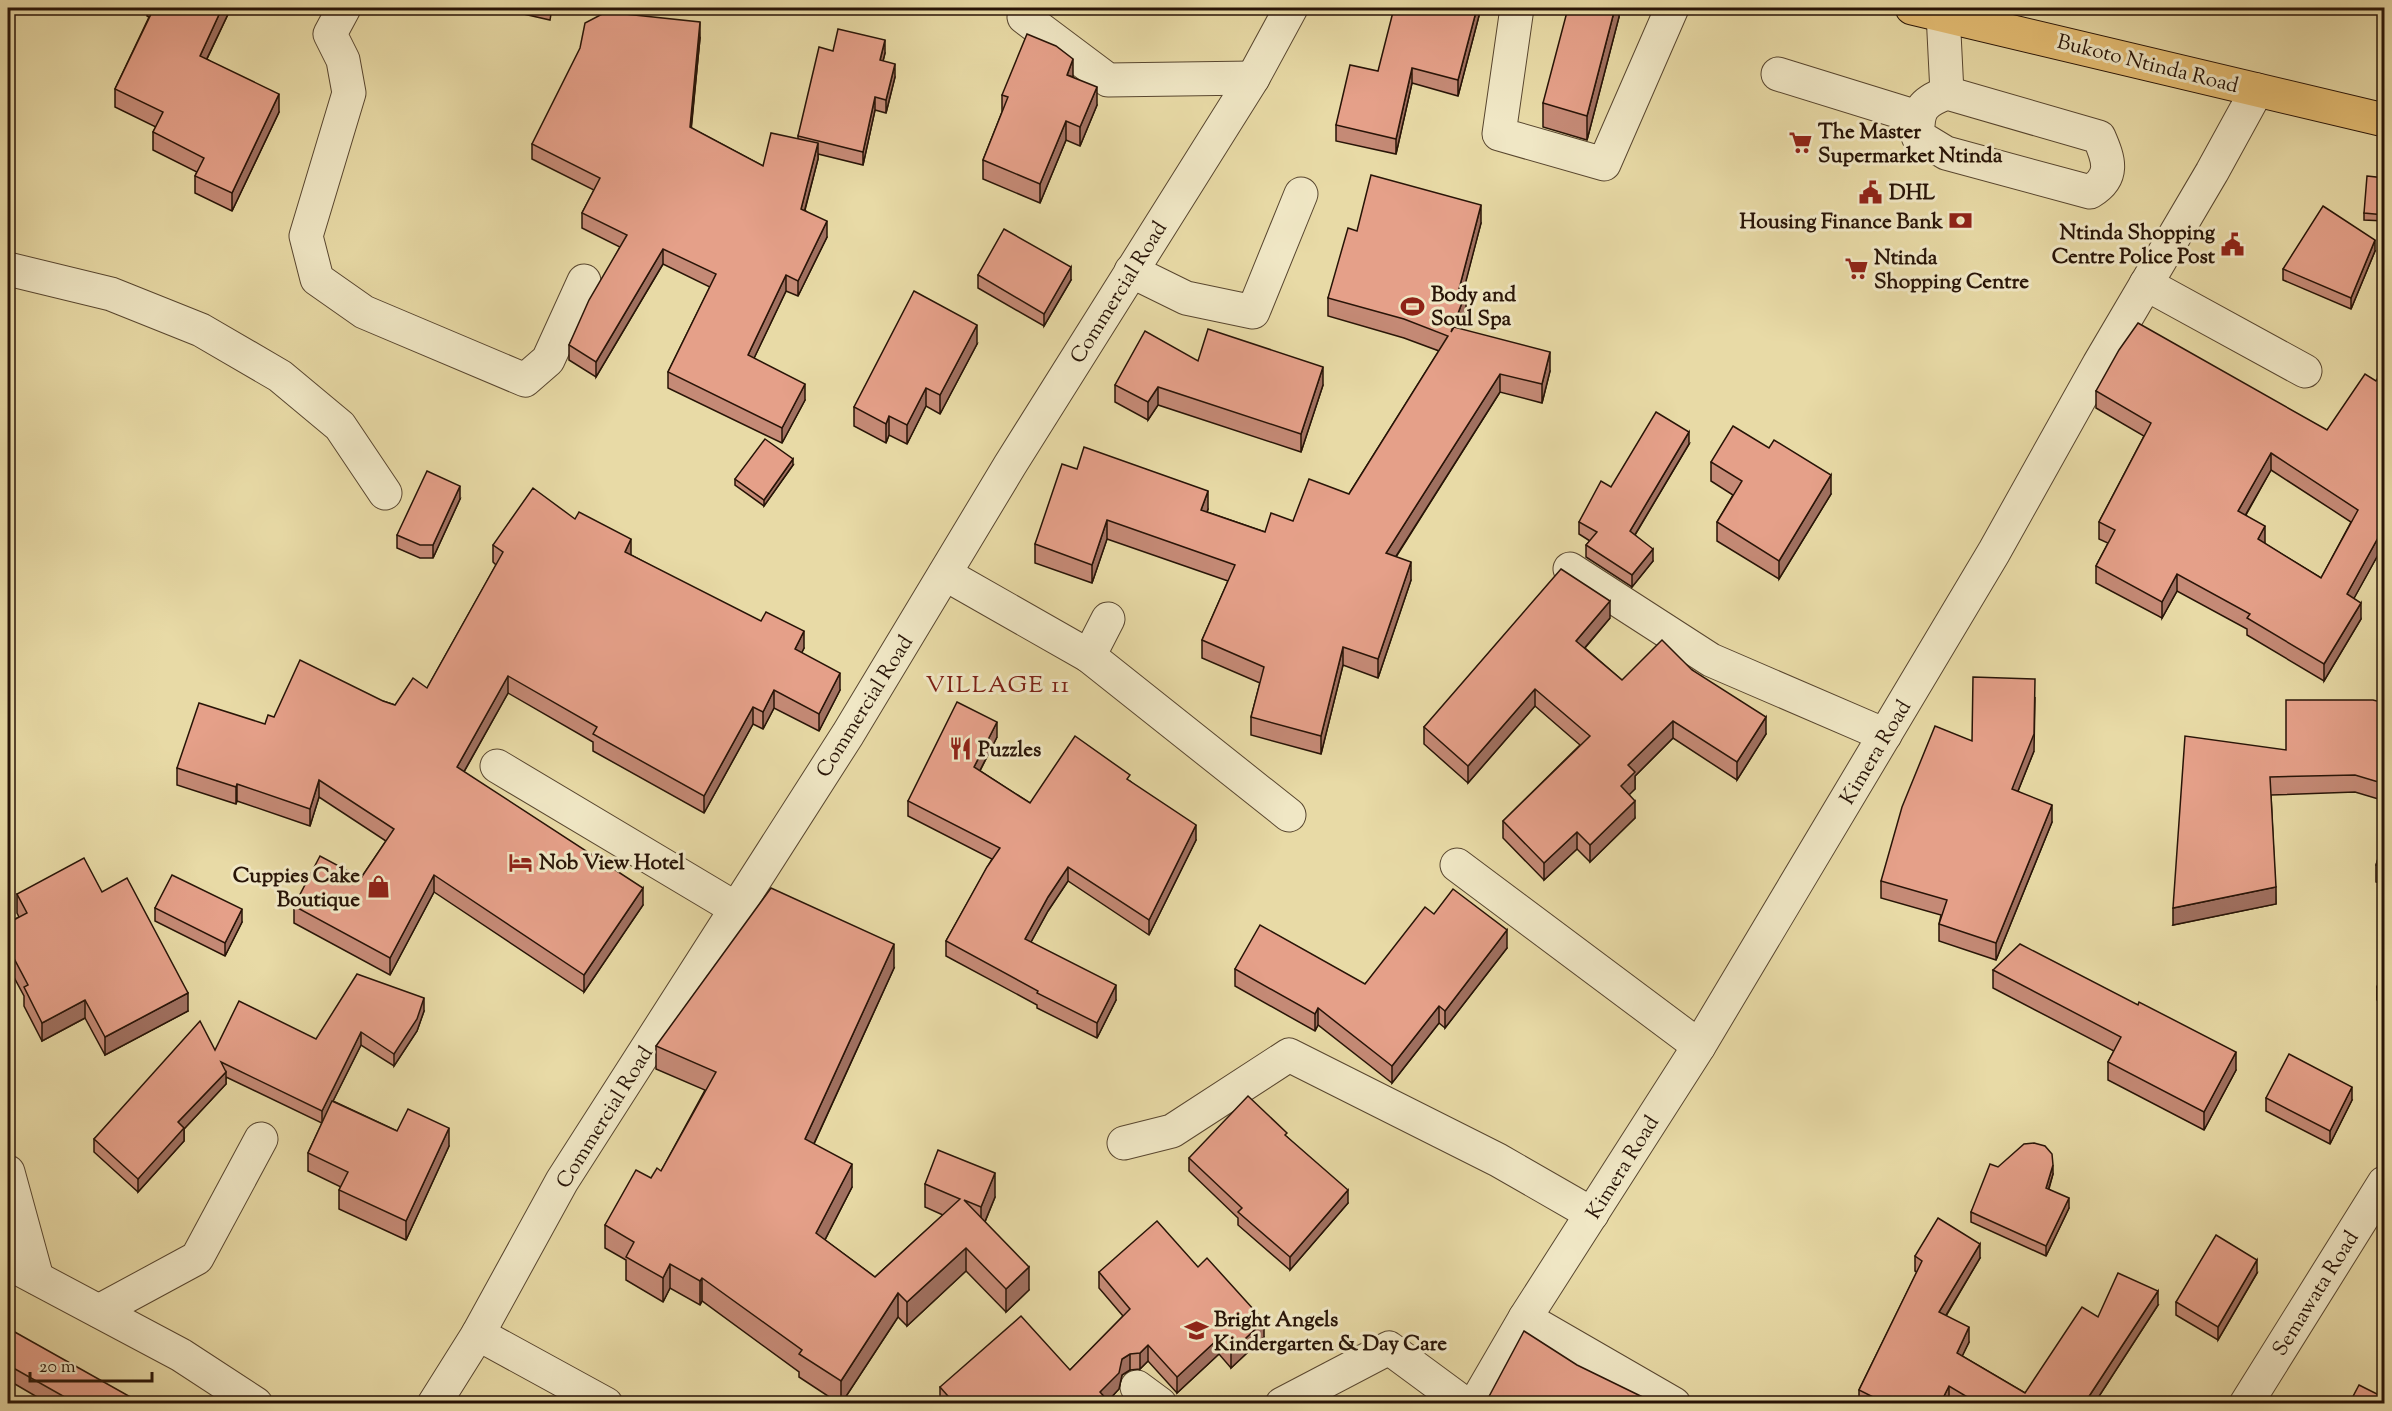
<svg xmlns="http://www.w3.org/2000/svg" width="2392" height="1411" viewBox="0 0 2392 1411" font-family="'Sorts Mill Goudy',serif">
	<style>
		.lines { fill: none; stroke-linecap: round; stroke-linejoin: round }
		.minor-casing { stroke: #58462f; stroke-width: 35 }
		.major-casing { stroke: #281407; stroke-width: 35 }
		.minor { stroke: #f0e7c5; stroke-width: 33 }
		.major { stroke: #e4bd73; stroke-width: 33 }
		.wall { fill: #c58a76; stroke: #281407; stroke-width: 1.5; fill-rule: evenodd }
		.shaded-wall { fill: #a07060; stroke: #281407; stroke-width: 1.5 }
		.building { fill: #e5a089; stroke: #281407; stroke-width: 1.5; fill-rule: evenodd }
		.labels { text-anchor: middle; stroke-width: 6; stroke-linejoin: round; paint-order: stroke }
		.street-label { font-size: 21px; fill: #281407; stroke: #f0e7c5 }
		.poi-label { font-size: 21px; font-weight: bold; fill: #281407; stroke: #f0e7c5; text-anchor: start }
		.quarter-label { font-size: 24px; letter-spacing: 1.5px; fill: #7a1f14; stroke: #f0e7c5 }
	</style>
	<rect width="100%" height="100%" fill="#e8daa6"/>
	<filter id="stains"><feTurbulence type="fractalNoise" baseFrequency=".00333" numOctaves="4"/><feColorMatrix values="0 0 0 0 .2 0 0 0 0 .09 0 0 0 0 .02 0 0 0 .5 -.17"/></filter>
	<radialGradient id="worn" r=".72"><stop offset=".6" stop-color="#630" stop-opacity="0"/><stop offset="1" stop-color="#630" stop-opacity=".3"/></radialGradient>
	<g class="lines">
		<defs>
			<g id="minor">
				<path d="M344,8L330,34L343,60L349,93L306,236L317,279L364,312L525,380L548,360L584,281"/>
				<path d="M1517,8L1499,134L1604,164L1672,8"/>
				<path d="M1943,13L1947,93"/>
				<path d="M1024,17L1108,80L1253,78"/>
				<path d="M1778,74L1917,117"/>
				<path d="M1947,93L2099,137C2109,160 2115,177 2090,192L1946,153L1918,136C1917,110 1922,102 1947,93Z"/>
				<path d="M8,269L111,294L201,330L280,376L340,426L385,493"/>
				<path d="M1131,271L1186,298L1253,312L1301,194"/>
				<path d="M2146,284L2305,371"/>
				<path d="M1570,569L1711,660L1885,735"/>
				<path d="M945,574L1089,656L1108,619"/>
				<path d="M1089,656L1289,815"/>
				<path d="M497,766L735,908"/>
				<path d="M1457,865L1699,1046"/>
				<path d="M1124,1143L1172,1131L1289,1055L1498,1160L1592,1214"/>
				<path d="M8,1172L37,1278"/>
				<path d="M8,1263L181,1355L256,1404"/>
				<path d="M99,1311L197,1258L261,1139"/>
				<path d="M1525,1318L1674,1404"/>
				<path d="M478,1334L606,1404"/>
				<path d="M1137,1387L1160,1404"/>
				<path d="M434,1404L478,1334L562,1181L848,734L1010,465L1253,78L1291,8"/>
				<path d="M1282,1404L1389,1348L1465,1404"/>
				<path d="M1475,1404L1525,1318L1699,1046L1994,552L2099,364L2212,172L2257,90"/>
				<path d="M2246,1404L2384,1183"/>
			</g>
			<path id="major" d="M1912,8L2384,120"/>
		</defs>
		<!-- minor casing -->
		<use href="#minor" class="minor-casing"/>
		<!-- major casing -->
		<use href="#major" class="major-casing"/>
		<!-- minor -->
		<use href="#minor" class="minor"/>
		<!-- major -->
		<use href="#major" class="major"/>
	</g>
	<!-- wall -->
	<g class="wall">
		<path d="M147,8H229V12L207,59L279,112L232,211L195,193V176L197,172L153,150V132L156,127L115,107V89L149,17L147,16Z"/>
		<path d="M501,8H552L550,20L501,9Z"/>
		<path d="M1481,8L1458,96L1412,83L1396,154L1336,141V125L1378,71Z"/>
		<path d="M1619,8V17L1587,140L1543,127V103Z"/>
		<path d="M700,38L691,128L763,166L798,139V136L833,51L885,53L883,61L895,77L886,113L875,110L863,165L818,154V159L805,210L827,237L798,296L786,291L754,358L805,400L782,443L668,388V372L710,287L663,264L596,377L569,360V345L620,247L582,228V213L594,190L532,159V144Z"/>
		<path d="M1073,77L1097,105L1080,146L1066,140L1040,203L983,179V160L1002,112V95Z"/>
		<path d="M2385,178V221L2364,220V213Z"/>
		<path d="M1481,223L1463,291L1466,310L1459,328L1550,371L1542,403L1500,392L1396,557L1411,580L1378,678L1343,665L1321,754L1251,735V717L1260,683L1202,658V640L1228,581L1107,539L1092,583L1035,563V544L1077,469L1208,509L1207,512L1265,532L1293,521L1349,494L1439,351L1404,338L1328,316V298L1357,231Z"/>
		<path d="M2375,251L2351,309L2283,280V269Z"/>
		<path d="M978,275L1071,280L1044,326L978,288Z"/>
		<path d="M977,344L940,414L926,406L907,444L889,435L886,443L854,426V407Z"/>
		<path d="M1198,361L1323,385L1301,452L1158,405L1148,420L1115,402V385Z"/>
		<path d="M2385,368V544H2384L2354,598L2361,619L2324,681L2247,635V629L2177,591L2162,618L2096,583V566L2108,543L2099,539V522L2144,436L2096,408V391L2327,430L2376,381ZM2271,470L2351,522L2321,578L2265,544L2246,515Z"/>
		<path d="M1689,444L1635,535L1653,561L1632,587L1586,557V545L1590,541L1579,534V522L1611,487Z"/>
		<path d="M1769,448L1831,494L1779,579L1717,541V522L1733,495L1711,481V462Z"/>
		<path d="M793,465L764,506L735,485V479Z"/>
		<path d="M460,499L433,558H420L397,548V535Z"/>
		<path d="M575,519L631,555L804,648L801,653L840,690L819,731L774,708L763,729L753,724L704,813L593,751V742L508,693L464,772L643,905L584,992L434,892L390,975L294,923V906L361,878L386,841L319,797L310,826L237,801L236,804L177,785V768L265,724L274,717L383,701L395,705L427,688L496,565L493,562V545Z"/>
		<path d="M1610,618L1585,648L1622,680L1692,670L1766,734L1737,780L1673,738L1635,776V789L1629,794L1635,818L1590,862L1577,849L1544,880L1503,838V821L1580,745L1535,706L1468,783L1424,744V727Z"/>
		<path d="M2385,703V801L2355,792L2271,795L2276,904L2173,925L2286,750Z"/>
		<path d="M997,737L980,771L1030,803L1130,781L1196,840L1149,935L1068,881L1048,911L1031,942L1116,1000L1097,1038L1037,1008V1005L946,956V941L992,859L908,816V801Z"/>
		<path d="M2034,751L2018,791L2052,822L1996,960L1939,941V924L1941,915L1881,898V881Z"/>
		<path d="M2385,836V885L2376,882V865Z"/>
		<path d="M102,892L188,1011L105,1055L85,1018L42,1041L24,1006V996L8,966V923L19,917L17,913V894Z"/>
		<path d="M155,908L242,922L225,956L155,921Z"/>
		<path d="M1434,914L1507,948L1445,1028L1439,1023L1392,1083L1318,1025L1315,1031L1235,986V969L1365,984Z"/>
		<path d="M2385,965V1002L2377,1000V987Z"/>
		<path d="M894,968L814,1144L852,1187L825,1240L875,1277L943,1215L925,1207V1184L995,1197L985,1222L1029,1290L1006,1312L966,1271L907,1326L898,1317L841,1404H840L799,1377V1372L702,1301L700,1305L670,1288L663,1302L626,1280V1260L605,1248V1225L651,1178L661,1171L705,1090L656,1069V1046Z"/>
		<path d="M1993,970L2138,1005L2236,1070L2204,1130L2108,1080V1062L2114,1051L1993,988Z"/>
		<path d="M424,1011L417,1031L394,1066L361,1045L333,1101L397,1131L449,1146L406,1240L339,1209V1190L341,1187L308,1171V1153L322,1123L226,1077V1084L184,1129V1141L138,1192L94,1152V1139L215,1050L316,1039Z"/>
		<path d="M2266,1098L2352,1100L2330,1144L2266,1111Z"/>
		<path d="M1287,1137L1348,1203L1290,1270L1238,1225V1218L1189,1171V1158Z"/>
		<path d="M1998,1167L2053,1174L2049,1189L2069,1208L2046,1256L1971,1222V1212Z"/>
		<path d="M1915,1256L1980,1258L1946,1316L1969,1342L1962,1356L2025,1393L2098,1317L2158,1305L2094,1404H1954L1949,1400L1947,1404H1859V1390L1917,1272L1915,1271Z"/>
		<path d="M1198,1267L1264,1337L1231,1368L1219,1354L1177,1393L1148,1361L1140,1369L1130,1370L1122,1375L1119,1389L1108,1401L1111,1404L940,1403V1387L1070,1370L1123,1316L1099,1288V1272Z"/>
		<path d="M2257,1273L2218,1340L2176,1315V1302Z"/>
		<path d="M8,1342L143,1404H49L8,1380Z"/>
	</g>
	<!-- shaded-wall -->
	<g class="shaded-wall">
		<path d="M222,8H229V12L200,73V56Z"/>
		<path d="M1477,8H1481L1458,96V80Z"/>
		<path d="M1615,8H1619V17L1587,140V116Z"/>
		<path d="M700,22V38L690,142V127Z"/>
		<path d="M885,40V53L880,73V60Z"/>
		<path d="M1073,59V77L1067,75Z"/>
		<path d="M895,64V77L886,113V100Z"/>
		<path d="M1412,68V83L1396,154V139Z"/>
		<path d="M1097,87V105L1080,146V127Z"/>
		<path d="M279,94V112L232,211V193Z"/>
		<path d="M875,97V110L863,165V152Z"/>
		<path d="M1066,121V140L1040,203V184Z"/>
		<path d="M818,143V159L801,224V209Z"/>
		<path d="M1481,205V223L1459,308V289Z"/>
		<path d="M827,221V237L798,296V281Z"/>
		<path d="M2375,240V251L2351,309V298Z"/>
		<path d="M663,249V264L596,377V362Z"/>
		<path d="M1071,267V280L1044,326V314Z"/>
		<path d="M786,275V291L748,371V355Z"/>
		<path d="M1466,292V310L1451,351V332Z"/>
		<path d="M977,325V344L940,414V395Z"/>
		<path d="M1550,352V371L1542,403V384Z"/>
		<path d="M1323,367V385L1301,452V434Z"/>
		<path d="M1500,374V392L1386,572V553Z"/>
		<path d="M805,384V400L782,443V428Z"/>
		<path d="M1158,387V405L1148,420V402Z"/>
		<path d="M926,388V406L907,444V425Z"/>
		<path d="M889,416V435L886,443V424Z"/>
		<path d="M1689,432V444L1630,543V531Z"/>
		<path d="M2271,453V470L2238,528V511Z"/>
		<path d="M793,459V465L764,506V500Z"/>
		<path d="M1831,475V494L1779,579V561Z"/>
		<path d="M460,486V499L433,558V545Z"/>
		<path d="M1208,491V509L1201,528V510Z"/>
		<path d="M1107,520V539L1092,583V565Z"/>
		<path d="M2265,526V543L2258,556V539Z"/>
		<path d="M2384,527V544L2347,611V594Z"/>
		<path d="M631,539V556L625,552Z"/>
		<path d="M1653,549V561L1632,587V575Z"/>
		<path d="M1411,562V580L1378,678V659Z"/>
		<path d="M2177,574V591L2162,618V602Z"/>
		<path d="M1610,601V618L1576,658V641Z"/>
		<path d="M2361,603V619L2324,681V664Z"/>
		<path d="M804,631V648L795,667V649Z"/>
		<path d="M1343,647V665L1321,754V736Z"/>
		<path d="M840,673V690L819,731V714Z"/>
		<path d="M508,676V693L457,784V767Z"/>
		<path d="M1535,689V706L1468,783V766Z"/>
		<path d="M774,690V708L763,729V712Z"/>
		<path d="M2035,697L2034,751L2012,806V789Z"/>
		<path d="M753,707V724L704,813V796Z"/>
		<path d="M1766,717V734L1737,780V762Z"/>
		<path d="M1673,721V738L1635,776V789L1621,803V786L1628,765Z"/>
		<path d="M997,722V737L974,782V767Z"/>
		<path d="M319,780V797L310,826V809Z"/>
		<path d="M237,784V801L236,804V787Z"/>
		<path d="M1635,801V818L1590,862V845Z"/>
		<path d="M2052,805V822L1996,960V943Z"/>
		<path d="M1196,825V840L1149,935V920Z"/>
		<path d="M1577,832V849L1544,880V863Z"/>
		<path d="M1068,867V881L1048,911L1025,953V939L1048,897Z"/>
		<path d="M434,875V892L390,975V958Z"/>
		<path d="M2276,887V904L2173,925V908Z"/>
		<path d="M643,888V905L584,992V975Z"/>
		<path d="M242,909V922L225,956V943Z"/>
		<path d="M1507,930V948L1445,1028V1011Z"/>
		<path d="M894,944V968L805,1163V1139Z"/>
		<path d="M1116,985V1000L1097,1038V1023Z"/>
		<path d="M188,993V1011L105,1055V1037Z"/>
		<path d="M424,998V1011L417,1031L394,1066V1054Z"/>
		<path d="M85,1000V1018L42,1041V1023Z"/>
		<path d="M1439,1006V1023L1392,1083V1066Z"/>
		<path d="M1318,1008V1025L1315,1031V1014Z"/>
		<path d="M361,1032V1045L322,1123V1111Z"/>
		<path d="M2236,1052V1070L2204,1130V1112Z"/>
		<path d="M226,1072V1084L184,1129V1141L138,1192V1179L178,1122Z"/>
		<path d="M2352,1087V1100L2330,1144V1131Z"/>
		<path d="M449,1128V1146L406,1240V1221Z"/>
		<path d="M852,1164V1187L816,1257V1233Z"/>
		<path d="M2053,1165V1174L2046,1197V1188Z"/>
		<path d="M995,1173V1197L981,1231V1207Z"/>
		<path d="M1348,1190V1203L1290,1270V1257Z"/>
		<path d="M2069,1198V1208L2046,1256V1246Z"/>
		<path d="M1980,1244V1258L1939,1327V1312Z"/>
		<path d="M966,1248V1271L907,1326V1302Z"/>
		<path d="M2257,1260V1273L2218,1340V1327Z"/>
		<path d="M670,1264V1288L663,1302V1278Z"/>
		<path d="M1029,1267V1290L1006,1312V1289Z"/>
		<path d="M702,1278V1301L700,1305V1281Z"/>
		<path d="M2158,1291V1305L2094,1404H2084Z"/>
		<path d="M898,1293V1317L841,1404V1381Z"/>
		<path d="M1264,1321V1337L1231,1368V1352Z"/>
		<path d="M1969,1327V1342L1957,1367V1353Z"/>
		<path d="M1219,1338V1354L1177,1393V1377Z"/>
		<path d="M1148,1345V1361L1140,1369V1353Z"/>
		<path d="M1130,1354V1370L1122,1375L1119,1389L1105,1404L1100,1392L1122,1359Z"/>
		<path d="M1949,1386V1400L1947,1404H1940Z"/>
	</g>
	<!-- building -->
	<g class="building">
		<path d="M154,8H222L200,56L279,94L232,193L195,176L204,158L153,132L163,112L115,89Z"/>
		<path d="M523,8H551L550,13Z"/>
		<path d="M1394,8H1477L1458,80L1412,68L1396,139L1336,125L1350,65L1378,71Z"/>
		<path d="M1568,8H1615L1587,116L1543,103Z"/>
		<path d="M606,12L700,22L690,127L763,166L771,133L818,143L801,209L827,221L798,281L786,275L748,355L805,384L782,428L668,372L716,274L663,249L596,362L569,345L589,300L627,235L582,213L600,178L532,144L580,48L585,23Z"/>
		<path d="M838,29L885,40L880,60L895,64L886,100L875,97L863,152L798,136L819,47L833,51Z"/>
		<path d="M1027,34L1056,46L1073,59L1067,75L1097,87L1080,127L1066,121L1040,184L983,160L1008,97L1002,95Z"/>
		<path d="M1371,175L1481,205L1459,289L1466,292L1451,332L1454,327L1550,352L1542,384L1500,374L1386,553L1411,562L1378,659L1343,647L1321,736L1251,717L1264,667L1202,640L1235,565L1107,520L1092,565L1035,544L1062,464L1077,469L1084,447L1208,491L1201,510L1265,532L1271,513L1293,521L1309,479L1349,494L1448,336L1404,319L1328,298L1348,228L1357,231Z"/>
		<path d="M2367,176L2385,178V215L2364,213Z"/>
		<path d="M2323,206L2375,240L2351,298L2283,269Z"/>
		<path d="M1004,229L1071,267L1044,314L978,275Z"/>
		<path d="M914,291L977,325L940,395L926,388L907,425L889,416L886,424L854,407Z"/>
		<path d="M2138,323L2327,430L2365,374L2376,381L2385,368V527H2384L2347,594L2361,603L2324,664L2247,618L2250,614L2177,574L2162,602L2096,566L2115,530L2099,522L2151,423L2096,391L2119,350ZM2271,453L2358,510L2321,578L2258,539L2265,526L2238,511Z"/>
		<path d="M1208,329L1323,367L1301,434L1158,387L1148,402L1115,385L1145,331L1198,361Z"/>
		<path d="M1656,412L1689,432L1630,531L1653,549L1632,575L1586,545L1597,532L1579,522L1601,481L1611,487Z"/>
		<path d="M1733,426L1769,448L1774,440L1831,475L1779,561L1717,522L1742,481L1711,462Z"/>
		<path d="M765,439L793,459L764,500L735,479Z"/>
		<path d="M427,471L460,486L433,545H420L397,535Z"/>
		<path d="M533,488L575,519L579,512L631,539L625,552L761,621L766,612L804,631L795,649L840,673L819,714L774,690L763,712L753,707L704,796L593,734L597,727L508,676L457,767L643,888L584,975L434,875L390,958L294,906L320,856L361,878L394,829L319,780L310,809L237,784L236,787L177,768L199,703L265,724L268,715L274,717L300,660L383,701L395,705L413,678L427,688L503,552L493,545Z"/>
		<path d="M1561,569L1610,601L1576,641L1622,680L1662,640L1692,670L1766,717L1737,762L1673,721L1628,765L1635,772L1621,786L1635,801L1590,845L1577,832L1544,863L1503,821L1590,736L1535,689L1468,766L1424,727Z"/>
		<path d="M1973,677L2035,679L2034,734L2012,789L2052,805L1996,943L1939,924L1947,900L1881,881L1902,807L1935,726L1972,741Z"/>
		<path d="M2286,700H2373L2385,703V784L2355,775L2270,777L2276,887L2173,908L2185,736L2286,750Z"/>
		<path d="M957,702L997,722L974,767L1030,803L1075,736L1130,775L1127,779L1196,825L1149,920L1068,867L1048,897L1025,939L1116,985L1097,1023L1037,993L1038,991L946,941L987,867L1000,848L908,801Z"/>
		<path d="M2385,836V868L2376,865Z"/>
		<path d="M84,858L102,892L127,878L188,993L105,1037L85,1000L42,1023L24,987L28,985L8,947V923L27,913L17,894Z"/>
		<path d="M172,875L242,909L225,943L155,908Z"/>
		<path d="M771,888L894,944L805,1139L852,1164L816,1233L875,1277L960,1199L925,1184L938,1150L995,1173L981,1207L964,1200L1029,1267L1006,1289L966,1248L907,1302L898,1293L841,1381L799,1354L802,1350L702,1278L700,1281L670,1264L663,1278L626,1257L634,1242L605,1225L636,1170L651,1178L657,1168L661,1171L716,1072L656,1046Z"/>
		<path d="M1453,889L1507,930L1445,1011L1439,1006L1392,1066L1318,1008L1315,1014L1235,969L1260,925L1365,984L1425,907L1434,914Z"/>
		<path d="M2020,944L2138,1005L2139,1002L2236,1052L2204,1112L2108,1062L2121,1037L1993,970Z"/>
		<path d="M2385,965V990L2377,987Z"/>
		<path d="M357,974L424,998L417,1019L394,1054L361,1032L322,1111L221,1062L226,1072L178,1122L184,1128L138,1179L94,1139L200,1021L215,1050L239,1001L316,1039Z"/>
		<path d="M2289,1054L2352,1087L2330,1131L2266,1098Z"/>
		<path d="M1248,1096L1287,1133L1285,1135L1348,1190L1290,1257L1238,1212L1242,1208L1189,1158Z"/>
		<path d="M332,1101L397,1131L408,1109L449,1128L406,1221L339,1190L348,1172L308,1153Z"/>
		<path d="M2034,1143L2045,1146L2052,1154L2053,1165L2046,1188L2069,1198L2046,1246L1971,1212L1990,1164L1998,1167L2024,1144Z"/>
		<path d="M1938,1218L1980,1244L1939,1312L1969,1327L1957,1353L2025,1393L2082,1307L2098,1317L2118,1273L2158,1291L2084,1404H1979L1949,1386L1940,1404H1880L1881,1401L1859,1390L1922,1261L1915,1256Z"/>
		<path d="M1157,1221L1198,1267L1207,1258L1264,1321L1231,1352L1219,1338L1177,1377L1148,1345L1140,1353L1130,1354L1122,1359L1119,1373L1100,1392L1111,1404H955L940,1387L1021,1316L1070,1370L1130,1309L1099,1272Z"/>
		<path d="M2216,1235L2257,1260L2218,1327L2176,1302Z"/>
		<path d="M13,1331L143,1404H77L8,1365V1342Z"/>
		<path d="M1524,1331L1577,1365L1657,1404H1485Z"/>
		<path d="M2359,1385L2385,1398V1404H2349Z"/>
	</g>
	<!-- icons -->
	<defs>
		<symbol id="supermarket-bare" viewBox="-9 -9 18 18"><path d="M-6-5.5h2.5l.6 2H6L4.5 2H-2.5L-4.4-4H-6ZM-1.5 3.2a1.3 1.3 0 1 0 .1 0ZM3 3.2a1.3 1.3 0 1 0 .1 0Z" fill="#8f2418" stroke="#f0e7c5" stroke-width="2.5" paint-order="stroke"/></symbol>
		<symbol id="civic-bare" viewBox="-9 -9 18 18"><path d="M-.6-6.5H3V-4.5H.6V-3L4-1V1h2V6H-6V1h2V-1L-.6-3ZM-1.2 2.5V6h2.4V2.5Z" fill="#8f2418" stroke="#f0e7c5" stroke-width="2.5" paint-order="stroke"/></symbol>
		<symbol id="bank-bare" viewBox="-9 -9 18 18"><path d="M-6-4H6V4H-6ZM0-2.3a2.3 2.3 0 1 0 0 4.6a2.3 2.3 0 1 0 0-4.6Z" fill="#8f2418" stroke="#f0e7c5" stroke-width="2.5" paint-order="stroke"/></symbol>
		<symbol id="stadium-bare" viewBox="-9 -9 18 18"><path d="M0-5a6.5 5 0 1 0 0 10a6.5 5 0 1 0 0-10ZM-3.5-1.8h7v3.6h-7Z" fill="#8f2418" stroke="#f0e7c5" stroke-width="2.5" paint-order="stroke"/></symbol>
		<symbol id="restaurant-bare" viewBox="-9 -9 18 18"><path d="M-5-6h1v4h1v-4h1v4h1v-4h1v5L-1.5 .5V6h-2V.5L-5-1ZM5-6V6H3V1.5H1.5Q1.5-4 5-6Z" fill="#8f2418" stroke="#f0e7c5" stroke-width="2.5" paint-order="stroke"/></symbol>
		<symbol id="hotel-bare" viewBox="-9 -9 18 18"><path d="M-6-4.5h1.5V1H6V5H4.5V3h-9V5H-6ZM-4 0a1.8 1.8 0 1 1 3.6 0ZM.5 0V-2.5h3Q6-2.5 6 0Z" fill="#8f2418" stroke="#f0e7c5" stroke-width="2.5" paint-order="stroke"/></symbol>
		<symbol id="shop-bare" viewBox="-9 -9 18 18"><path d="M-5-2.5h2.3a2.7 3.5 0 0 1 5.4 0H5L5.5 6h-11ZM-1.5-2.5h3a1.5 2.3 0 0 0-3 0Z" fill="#8f2418" stroke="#f0e7c5" stroke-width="2.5" paint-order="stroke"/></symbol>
		<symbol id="school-bare" viewBox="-9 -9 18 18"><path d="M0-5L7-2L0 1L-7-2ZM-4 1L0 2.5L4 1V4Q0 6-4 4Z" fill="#8f2418" stroke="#f0e7c5" stroke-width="2.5" paint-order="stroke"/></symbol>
	</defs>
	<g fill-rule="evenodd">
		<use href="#supermarket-bare" x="1784" y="126" width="33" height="33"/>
		<use href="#civic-bare" x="1854" y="176" width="33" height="33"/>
		<use href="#bank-bare" x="1944" y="204" width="33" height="33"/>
		<use href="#civic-bare" x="2216" y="228" width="33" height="33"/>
		<use href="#supermarket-bare" x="1840" y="252" width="33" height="33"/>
		<use href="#stadium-bare" x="1396" y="290" width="33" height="33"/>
		<use href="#restaurant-bare" x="944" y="732" width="33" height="33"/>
		<use href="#hotel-bare" x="504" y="846" width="33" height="33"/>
		<use href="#shop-bare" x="362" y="870" width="33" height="33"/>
		<use href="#school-bare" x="1180" y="1314" width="33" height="33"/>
	</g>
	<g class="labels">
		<!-- street labels -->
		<g class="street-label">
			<text transform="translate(2148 63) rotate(14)" y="7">Bukoto Ntinda Road</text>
			<text transform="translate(1118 292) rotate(-58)" y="7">Commercial Road</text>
			<text transform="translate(864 706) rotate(-58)" y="7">Commercial Road</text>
			<text transform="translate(1875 752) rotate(-59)" y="7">Kimera Road</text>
			<text transform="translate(604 1117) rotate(-58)" y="7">Commercial Road</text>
			<text transform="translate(1622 1167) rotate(-58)" y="7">Kimera Road</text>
			<text transform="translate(2315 1293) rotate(-58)" y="7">Semawata Road</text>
		</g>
		<!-- poi labels -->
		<g class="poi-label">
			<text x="1818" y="138">The Master<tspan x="1818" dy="24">Supermarket Ntinda</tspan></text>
			<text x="1889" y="199">DHL</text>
			<text x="1943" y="228" text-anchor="end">Housing Finance Bank</text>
			<text x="2215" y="239" text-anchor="end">Ntinda Shopping<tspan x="2215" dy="24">Centre Police Post</tspan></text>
			<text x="1874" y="264">Ntinda<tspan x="1874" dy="24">Shopping Centre</tspan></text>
			<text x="1431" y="301">Body and<tspan x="1431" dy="24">Soul Spa</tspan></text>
			<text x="978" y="756">Puzzles</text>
			<text x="539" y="869">Nob View Hotel</text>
			<text x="360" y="882" text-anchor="end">Cuppies Cake<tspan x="360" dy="24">Boutique</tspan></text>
			<text x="1214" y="1326">Bright Angels<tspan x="1214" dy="24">Kindergarten &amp; Day Care</tspan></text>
		</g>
		<!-- quarter labels -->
		<g class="quarter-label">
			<text x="998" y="692">VILLAGE 11</text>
		</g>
	</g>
	<!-- margin -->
	<rect width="2392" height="1411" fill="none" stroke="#e8daa6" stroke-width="30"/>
	<rect x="9" y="9" width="2374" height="1393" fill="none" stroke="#281407" stroke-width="3"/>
	<rect x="15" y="15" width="2362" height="1381" fill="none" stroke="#281407" stroke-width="1.5"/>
	<!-- scale -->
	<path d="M30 1372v9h122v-9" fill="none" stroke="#281407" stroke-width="3"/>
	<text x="39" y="1372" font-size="18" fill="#281407" stroke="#f0e7c5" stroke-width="4.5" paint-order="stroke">20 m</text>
	<rect width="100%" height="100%" filter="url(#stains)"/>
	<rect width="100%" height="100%" fill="url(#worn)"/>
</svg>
